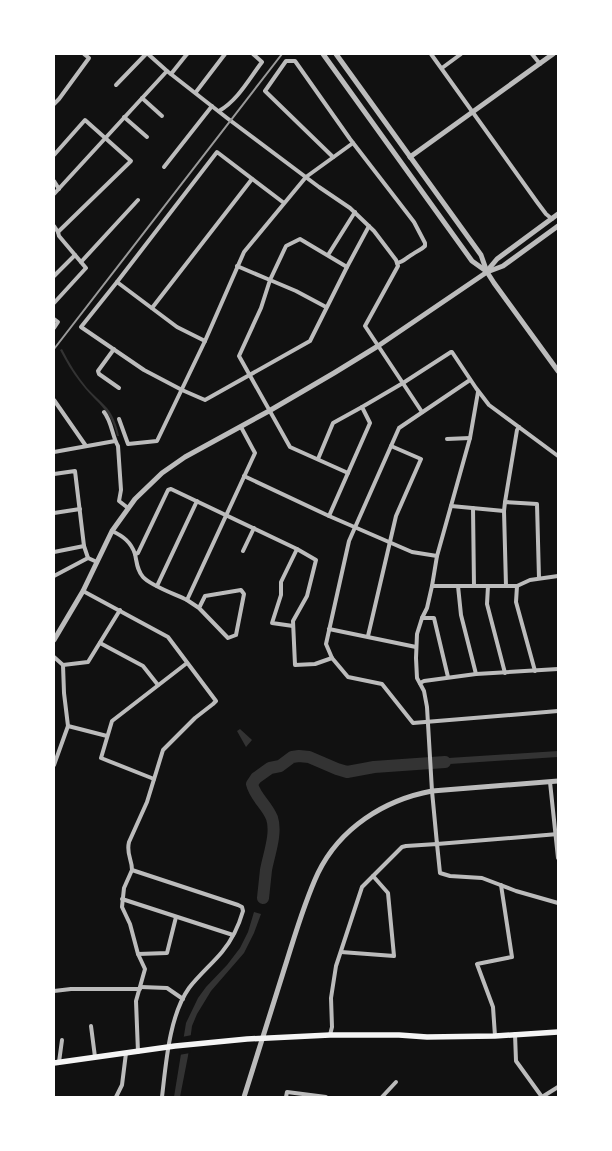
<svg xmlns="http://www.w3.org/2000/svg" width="612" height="1151" viewBox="0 0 612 1151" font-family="Overpass,sans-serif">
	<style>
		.water { fill: #333 }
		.pier { fill: #111 }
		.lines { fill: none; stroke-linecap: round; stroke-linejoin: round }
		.river { stroke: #333; stroke-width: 12 }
		.minor { stroke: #bcbcbc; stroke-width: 4 }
		.tertiary { stroke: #bcbcbc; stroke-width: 5 }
		.secondary { stroke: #f5f5f5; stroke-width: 5.5 }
		.rail { stroke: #9a9a9a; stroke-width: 2 }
	</style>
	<rect width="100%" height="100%" fill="#111"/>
	<!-- water -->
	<g class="water">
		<path d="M62,349C69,363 77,376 87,388C93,395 101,401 107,408C113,415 117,426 119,436H117C112,410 95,402 80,382C72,372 66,361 60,350Z"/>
		<path d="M240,729L252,740L246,747L237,731Z"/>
		<path d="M558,751V757L434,765L433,759Z"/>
		<path d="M424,761V767L390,770L380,763Z"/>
		<path d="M254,912L261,914L254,933L244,953L211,991L197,1014L192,1026L188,1056L180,1097H174L186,1023L198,998L206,987L227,965L240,948L248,932Z"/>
	</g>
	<!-- pier -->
	<path class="pier" d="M192,1035L190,1053L179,1055L182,1037Z"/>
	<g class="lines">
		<!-- river -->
		<path class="river" d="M263,898C264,888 265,879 266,870C269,854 277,833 272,818C267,805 255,797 252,784L256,778L270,768L280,766L292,757L299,756L309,757L337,769L347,772L374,767L445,762"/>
		<!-- minor -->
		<g class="minor">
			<path d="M148,54L167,71L227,118L319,187L350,208L374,231L396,260L398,266L365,326L422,412"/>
			<path d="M431,54L537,202L546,214L552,219"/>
			<path d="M532,54L540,64"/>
			<path d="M442,68L461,54"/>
			<path d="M171,74L187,54"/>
			<path d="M116,85L146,54"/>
			<path d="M196,92L225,54"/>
			<path d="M142,98L162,116"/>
			<path d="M54,104L59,99L89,58L84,54"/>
			<path d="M219,111C238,100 249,79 262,62L253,54"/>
			<path d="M124,117L147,137"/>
			<path d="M54,155L85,120L131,161L58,232"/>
			<path d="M333,157L265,91L286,61H295L350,139L414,222L425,243V246C421,250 417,251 413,254C407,257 404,262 397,263"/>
			<path d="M164,167L212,106"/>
			<path d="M54,181L59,189"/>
			<path d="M54,194L167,71"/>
			<path d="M284,203L217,152L117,282L177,327L205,341L244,252L306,177L353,143"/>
			<path d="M54,226L58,232L59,236L86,268L54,303"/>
			<path d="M328,255L355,212"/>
			<path d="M81,262L138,200"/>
			<path d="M237,266L270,280L261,308L239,356L290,447L348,473"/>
			<path d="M54,276L75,255"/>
			<path d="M117,282L81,327L144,370L182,390L205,400L310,341L347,267L369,226"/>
			<path d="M326,307L296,291L270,280L286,246L300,239L347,267"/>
			<path d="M152,308L252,179"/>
			<path d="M54,319L58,322L54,328"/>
			<path d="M114,349L98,371L99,374L119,388"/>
			<path d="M470,380L399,428L349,541L326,644L332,658L348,677L382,684L413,723L558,711"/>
			<path d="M478,392L470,438L437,556L432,586L427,608L422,618L417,634L416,658L417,678L424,691L427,707L432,791L437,844L558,834"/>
			<path d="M54,400L86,446"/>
			<path d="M104,412C112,422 112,436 118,446L121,490L119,501L128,508"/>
			<path d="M119,419L128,444L157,441L205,341"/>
			<path d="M447,439L470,438"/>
			<path d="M54,452L115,441"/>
			<path d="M318,459L333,423L362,407"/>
			<path d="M54,474L75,471L84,546L88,558L97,562"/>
			<path d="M244,476L329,516L412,552L437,556"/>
			<path d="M505,502L517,430L519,427"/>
			<path d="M451,506L504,511"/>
			<path d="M473,508L474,586"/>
			<path d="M54,513L80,509"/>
			<path d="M329,516L370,423L362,407L403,383L451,352H452L476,388L489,405L558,456"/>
			<path d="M112,531C123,536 131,542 135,554C137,563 137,570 143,577C151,586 175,594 187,600L255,453L241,427"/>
			<path d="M243,551L254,528"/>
			<path d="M54,552L84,546"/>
			<path d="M135,554L138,553L168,490L171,489L297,549L316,560L307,596L293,621L295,665L315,664L332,658"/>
			<path d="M54,576L88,558"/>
			<path d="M157,586L197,501"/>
			<path d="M432,586H517L530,580L558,576"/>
			<path d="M458,586L461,615L476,674"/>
			<path d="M488,586L487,604L505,673"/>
			<path d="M506,586L504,511L505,502L537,504L539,578"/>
			<path d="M517,586L516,602L535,671"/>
			<path d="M83,591L168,637L216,701L213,704L195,718L163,750L147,802L129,842C126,854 132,859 132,870L238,905L242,907L243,911C239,925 232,940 222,952C212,964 199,975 189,988C169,1016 166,1064 162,1097"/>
			<path d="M187,600L199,608L205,596L241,590L244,594L236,635L228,638L199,608"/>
			<path d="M422,618H434L448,677"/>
			<path d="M293,626L272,623L281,595V582L297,549"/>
			<path d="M329,629L416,647"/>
			<path d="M368,636L396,516L421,459L391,446"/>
			<path d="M100,643L143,666L158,685"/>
			<path d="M54,657L63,665L64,693L68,726L107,736"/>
			<path d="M63,665L88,662L120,610"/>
			<path d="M420,683L424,681L476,674L558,669"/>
			<path d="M54,765L68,726"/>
			<path d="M154,779L101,758L112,721L187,663"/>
			<path d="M550,782L558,858"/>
			<path d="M132,870L124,888L122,907L130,924L138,954L145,969L136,1001L138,1052"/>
			<path d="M122,899L233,935"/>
			<path d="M341,952L394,956L388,893L373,876"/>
			<path d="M138,954L167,953L176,917"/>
			<path d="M141,987L167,988L183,999"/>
			<path d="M54,991L71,989H140"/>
			<path d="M91,1026L95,1057"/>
			<path d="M515,1034L516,1061L542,1097"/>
			<path d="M330,1035L332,1027L331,998L336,966L362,887L402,847L406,846L437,844L440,873L450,876L482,878L516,891L558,903"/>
			<path d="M495,1036L493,1007L477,964L512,957L501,885"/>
			<path d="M59,1062L62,1040"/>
			<path d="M116,1097L122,1085L126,1053"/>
			<path d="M286,1097L287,1092L326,1097"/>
			<path d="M382,1097L396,1082"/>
			<path d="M542,1097L558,1087"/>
		</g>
		<!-- tertiary -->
		<g class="tertiary">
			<path d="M323,54L472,261L486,271"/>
			<path d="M336,54L481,255L487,272L494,283L558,371"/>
			<path d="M410,157L553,54"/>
			<path d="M487,271L497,259L558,214"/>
			<path d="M54,640L83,591L112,531L135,499L162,473L185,457L269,411L334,373L378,346L487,272L503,266L558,226"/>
			<path d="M244,1097C257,1056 270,1014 283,973C294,939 303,905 318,873C340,828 384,800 432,791L558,781"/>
		</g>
		<!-- secondary -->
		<path class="secondary" d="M54,1063L175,1046L247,1039L330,1035H399L427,1037L495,1036L558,1032"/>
		<!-- rail -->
		<path class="rail" d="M54,349L282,54"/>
	</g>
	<!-- border -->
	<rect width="612" height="1151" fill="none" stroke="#ffffff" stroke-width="110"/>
</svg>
